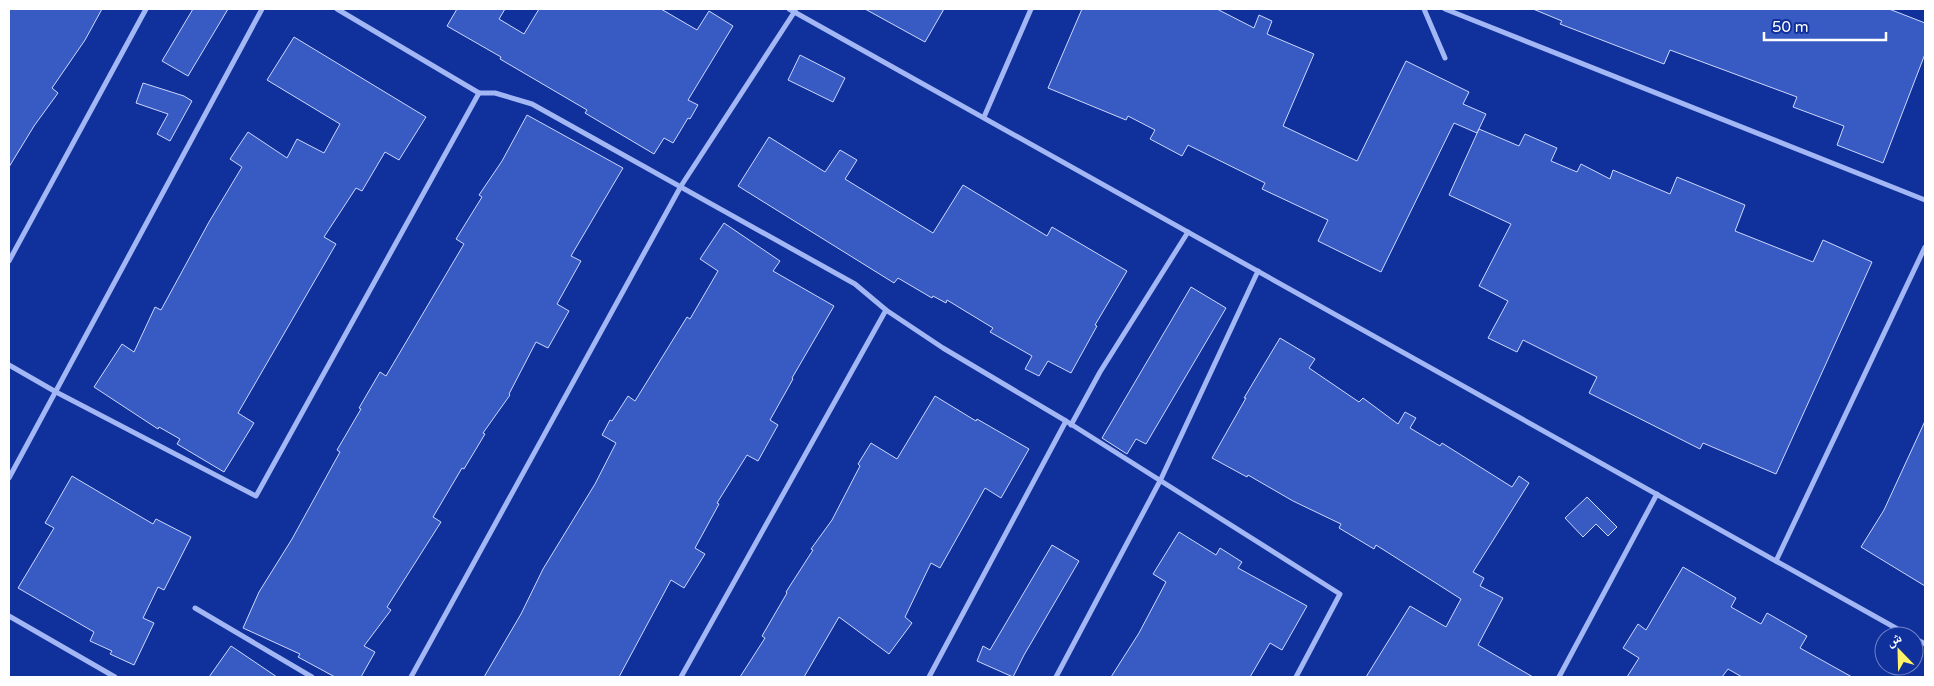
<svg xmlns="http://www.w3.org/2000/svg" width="1934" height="686" viewBox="0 0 1934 686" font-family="'Varela Round','Noto Naskh Arabic',sans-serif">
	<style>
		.building { fill: #385ac3; stroke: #ccd8fe }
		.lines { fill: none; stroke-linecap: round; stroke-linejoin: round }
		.minor { stroke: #a3b7f5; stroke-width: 5 }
	</style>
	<rect width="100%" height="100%" fill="#10309c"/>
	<!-- building -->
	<g class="building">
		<path d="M9,9H102L85,40L52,88L58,93L34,126L9,167Z"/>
		<path d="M193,9H228L188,76L162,61Z"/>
		<path d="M457,9H505L499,19L524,34L539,9H661L697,30L709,11L733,26L688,100L698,105L690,119L688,118L673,143L664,138L654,154L585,113L587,110L500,59L501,57L447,26Z"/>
		<path d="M865,9H944L925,42Z"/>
		<path d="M1082,9H1217L1254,28L1259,15L1272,21L1267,34L1314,54L1283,126L1357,161L1406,61L1469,92L1463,104L1486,114L1477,133L1454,123L1381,272L1318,241L1328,220L1262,189L1265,183L1188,145L1182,156L1150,139L1155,130L1128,116L1126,120L1048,88Z"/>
		<path d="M1533,9H1889L1925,23V54L1883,163L1837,145L1844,126L1793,107L1797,97L1670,50L1664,64L1560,24L1562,21Z"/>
		<path d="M294,37L426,117L399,160L385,152L362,191L356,188L324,237L336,244L238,413L254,423L224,472L177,444L180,439L159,427L158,429L94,387L122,344L134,352L155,307L161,310L209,222L242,167L230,159L248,132L287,158L297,139L324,153L340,124L267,80Z"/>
		<path d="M800,55L845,78L833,102L788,80Z"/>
		<path d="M143,83L184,96L192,101L170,141L157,134L168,114L136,103Z"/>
		<path d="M527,115L623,168L571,256L581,261L557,304L569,311L548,348L536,342L509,394L510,395L483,433L485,434L464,469L462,468L433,517L441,522L387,607L391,610L364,646L375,652L361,677H335L298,657L300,654L243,628L259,592L292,539L340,452L337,450L361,409L359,408L380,372L386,376L464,244L456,239L482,197L479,195L502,161Z"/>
		<path d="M1479,129L1519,146L1525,134L1557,148L1551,161L1577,172L1581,164L1610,179L1613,170L1670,194L1677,177L1745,205L1735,231L1813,262L1823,240L1872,262L1776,474L1703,443L1700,449L1589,393L1597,377L1523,340L1517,352L1488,338L1508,301L1479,286L1511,224L1449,195Z"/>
		<path d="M769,137L825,172L840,150L857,160L845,179L933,233L963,185L1047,236L1052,227L1127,271L1095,325L1097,326L1071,373L1048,361L1039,376L1025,369L1032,356L990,332L993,328L947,300L946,303L933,296L932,298L898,278L894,283L738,186Z"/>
		<path d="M724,223L780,261L773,271L834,306L792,378L793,379L770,420L778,425L758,461L747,455L717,503L719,504L695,548L705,554L684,588L671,580L619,677H484L521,614L543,569L595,484L616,443L602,435L610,420L612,421L628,396L635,401L687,317L690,319L718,271L700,259Z"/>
		<path d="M1191,287L1226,308L1146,444L1136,439L1127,454L1102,438Z"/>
		<path d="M1280,338L1315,359L1309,368L1359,402L1363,398L1398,424L1405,412L1416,418L1410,428L1440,446L1442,443L1512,487L1519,476L1529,483L1473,572L1484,578L1480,586L1503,598L1478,645L1533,677H1366L1410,606L1446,627L1461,599L1376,545L1374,549L1339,528L1341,524L1293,501L1248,475L1247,477L1212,458L1246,398H1244Z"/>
		<path d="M935,396L976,421L977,419L1029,449L1001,498L985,488L940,568L931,563L905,617L912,623L889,654L839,617L804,677H740L765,638L762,636L787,593L786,592L813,550L811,549L832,520L860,466L858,464L871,443L897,459Z"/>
		<path d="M1925,421V586L1861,547L1884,510Z"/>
		<path d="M72,476L153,524L156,519L191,537L164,590L158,587L143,618L154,623L134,665L110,654L112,651L90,641L94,632L18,588L54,528L45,523Z"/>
		<path d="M1587,497L1617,527L1608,536L1596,524L1583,537L1565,518Z"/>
		<path d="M1179,532L1216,555L1220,548L1242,562L1238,568L1307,606L1282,650L1270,643L1250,677H1111L1139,633L1166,582L1153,574Z"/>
		<path d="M1052,545L1079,561L1024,655L1013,677L977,661L983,646L990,650Z"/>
		<path d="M1683,567L1736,598L1731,607L1761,624L1767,613L1807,636L1800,648L1852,677H1742L1728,669L1722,677H1627L1639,658L1623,648L1638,624L1646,630Z"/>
		<path d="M231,646L240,652L277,677H209Z"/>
	</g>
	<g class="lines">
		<!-- minor -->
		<g class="minor">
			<path d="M789,9L1910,636"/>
			<path d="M1424,9L1445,58"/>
			<path d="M1445,9L1925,200"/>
			<path d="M479,93H495L532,104L855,284L886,310"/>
			<path d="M984,117L1031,9"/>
			<path d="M9,261L146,9"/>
			<path d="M9,365L56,392L256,496L479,93L337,9"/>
			<path d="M1071,425L1100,372L1188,232"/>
			<path d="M9,478L262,9"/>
			<path d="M1776,561L1925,247"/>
			<path d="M195,608L312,677"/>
			<path d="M9,616L115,677"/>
			<path d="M1914,638L1925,644"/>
			<path d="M411,677L681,186L795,11"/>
			<path d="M681,677L886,310L943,348L1066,421L1340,594L1296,677"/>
			<path d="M929,677L1066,421"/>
			<path d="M1056,677L1160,481L1258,271"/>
			<path d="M1559,677L1657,494"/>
		</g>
	</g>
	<!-- border -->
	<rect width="1934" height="686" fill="none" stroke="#ffffff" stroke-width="20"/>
	<!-- north arrow -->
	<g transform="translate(1899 651) rotate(337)"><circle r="24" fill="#10309c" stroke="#7083c4"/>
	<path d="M0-4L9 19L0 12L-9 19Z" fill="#fff367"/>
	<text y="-8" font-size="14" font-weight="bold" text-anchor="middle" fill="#ffffff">ش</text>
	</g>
	<!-- scale -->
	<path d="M1764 32v8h122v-8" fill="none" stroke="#ffffff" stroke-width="2.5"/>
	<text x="1772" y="32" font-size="15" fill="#ffffff" stroke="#10309c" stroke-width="4" paint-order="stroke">50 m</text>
</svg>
